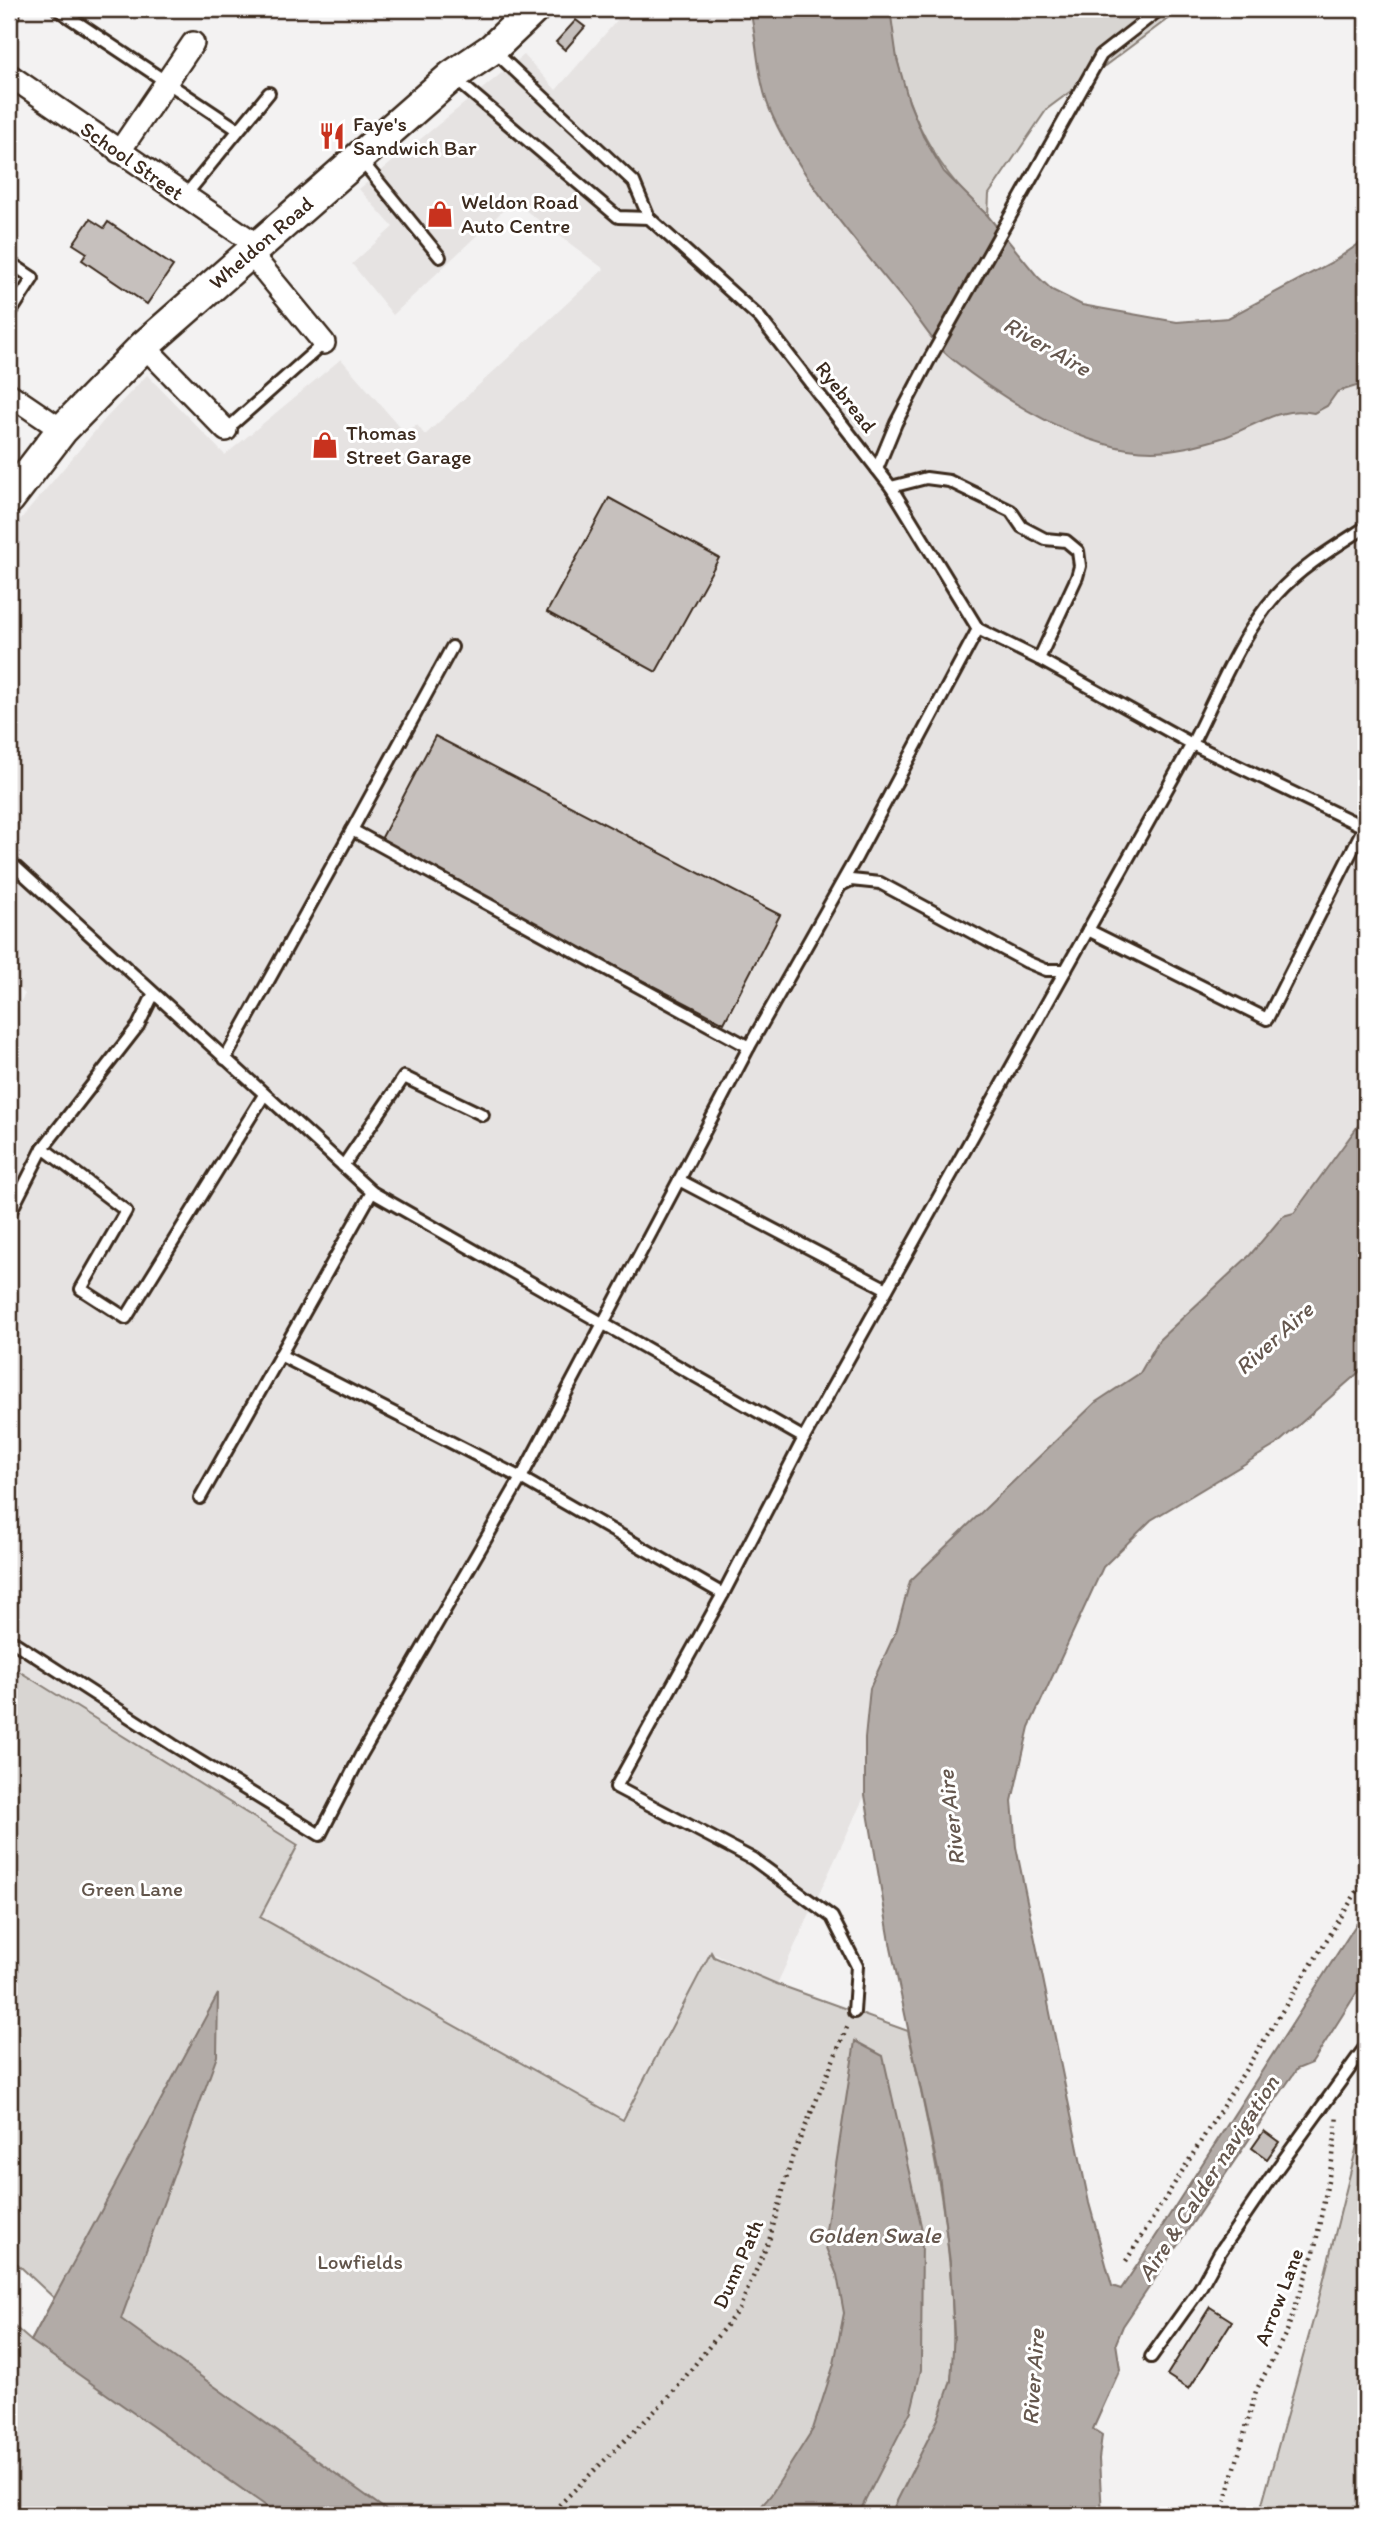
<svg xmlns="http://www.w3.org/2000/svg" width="1375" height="2524" viewBox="0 0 1375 2524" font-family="Itim,sans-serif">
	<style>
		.built { fill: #e6e3e2 }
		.green { fill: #d8d5d2; stroke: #8a8078; stroke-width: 2 }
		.water { fill: #b2aba7; stroke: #827770; stroke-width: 2 }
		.building { fill: #c6c0bd; stroke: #3b2a1e; stroke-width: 2 }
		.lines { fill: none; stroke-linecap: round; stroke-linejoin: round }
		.lane-casing { stroke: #3b2a1e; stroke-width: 16 }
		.street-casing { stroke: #3b2a1e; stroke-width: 26 }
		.secondary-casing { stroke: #3b2a1e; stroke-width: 35 }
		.path { stroke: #3b2a1e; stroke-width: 4.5; stroke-dasharray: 2 5; stroke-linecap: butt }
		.lane { stroke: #fff; stroke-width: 10 }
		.street { stroke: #fff; stroke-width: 21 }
		.secondary { stroke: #fff; stroke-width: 30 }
		.labels { text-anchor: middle; stroke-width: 6; stroke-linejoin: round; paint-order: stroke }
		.poi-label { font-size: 21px; fill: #3b2a1e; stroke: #fff; text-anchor: start }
		.street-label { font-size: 21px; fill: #3b2a1e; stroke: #fff }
		.park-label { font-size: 21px; fill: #62554b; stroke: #fff }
		.water-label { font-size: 23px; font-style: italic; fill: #65574e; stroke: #fff }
	</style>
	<rect width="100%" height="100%" fill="#f3f2f2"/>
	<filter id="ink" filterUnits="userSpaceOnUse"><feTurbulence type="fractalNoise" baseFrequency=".0143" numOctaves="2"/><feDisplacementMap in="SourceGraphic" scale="14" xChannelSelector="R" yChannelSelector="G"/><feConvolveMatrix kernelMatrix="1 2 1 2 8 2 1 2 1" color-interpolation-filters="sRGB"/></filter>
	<g filter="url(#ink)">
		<!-- built -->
		<path class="built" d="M627,9H750L761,78L772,116L793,153L861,247L950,358L1096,439L1152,451L1226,436L1255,421L1285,413L1299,409L1314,413L1327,406L1337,392L1366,383V1115L1293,1213L1283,1217L1250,1255L1159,1340L1140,1373L1096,1402L910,1581L897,1629L870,1688L865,1738V1795L777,1984L710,1952L623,2121L260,1917L297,1845L9,1665V1021L25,994L9,980V533L106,418L147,375L225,455L341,359L405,433L417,425L425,435L604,269L513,201L393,315L352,264L393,227L359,189L524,55L556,90Z"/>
		<!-- green -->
		<g class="green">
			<path d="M890,9H1181L1047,109L989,194L988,216C926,162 896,90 890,9Z"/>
			<path d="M9,1665L298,1845L260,1917L623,2120L711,1952L714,1957L777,1984L908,2031C927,2120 948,2209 952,2300C953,2326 955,2353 951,2379C944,2423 911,2477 890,2515H9V2322L31,2341L54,2298L9,2256Z"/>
			<path d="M1366,2129V2515H1259L1316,2310L1358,2142Z"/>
		</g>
		<!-- water -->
		<g class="water">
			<path d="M750,9H890L897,59L909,102L923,136L944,172L988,216L1037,276L1052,290L1082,305L1177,322L1228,318L1334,261L1366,239V383L1337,392L1327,406L1314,413C1280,405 1255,426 1225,437C1203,444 1175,451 1152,451C1085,451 1003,400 952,359C934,345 920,320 905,302C862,249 801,179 773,117C757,84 758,45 750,9Z"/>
			<path d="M1366,1115V1366L1276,1445L1151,1520L1103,1567L1029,1727L1012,1801L1016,1847L1089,2203L1112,2286L1121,2289L1138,2264L1366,1909V1978L1312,2063L1297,2069L1279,2095L1123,2326L1116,2343L1120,2369L1093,2429L1102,2435L1099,2459L1102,2515H890L938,2419L951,2381L954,2334L950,2262L939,2175L891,1948L865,1795V1738L870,1688L897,1629L910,1581L1096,1402L1140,1373L1159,1340L1250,1255L1283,1216L1294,1213Z"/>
			<path d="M218,1994L217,2056L121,2319L393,2515H279L31,2341Z"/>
			<path d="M855,2041L883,2056L922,2230L921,2370L911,2411L858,2515H754L771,2495L813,2429L834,2364L844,2313L837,2275L824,2243Z"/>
		</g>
		<!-- building -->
		<g class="building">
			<path d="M576,20L585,27L565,50L556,42Z"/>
			<path d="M90,219L104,228L108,222L173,266L147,304L82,260L87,253L73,244Z"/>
			<path d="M609,498L719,558L656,672L547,612Z"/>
			<path d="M435,736L780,915L724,1023L379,843Z"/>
			<path d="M1264,2131L1279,2142L1267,2159L1252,2148Z"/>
			<path d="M1210,2307L1232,2321L1189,2389L1167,2375Z"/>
		</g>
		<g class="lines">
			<defs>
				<g id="lane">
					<path d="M57,9L237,129"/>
					<path d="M494,51L634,182L649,218L760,318L891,487L978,629"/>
					<path d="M454,78L618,217L649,218"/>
					<path d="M360,159L440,257"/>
					<path d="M184,197L269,93"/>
					<path d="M9,262L33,278L9,315"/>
					<path d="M226,430L324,343"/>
					<path d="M877,469L896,423L929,360L1101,55L1160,9"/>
					<path d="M891,487L926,478L949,481L1011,511L1022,527L1045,539L1066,541L1078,551L1080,566L1077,577L1039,659"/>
					<path d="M978,629L1039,659L1192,744L1366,828"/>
					<path d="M352,830L452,647"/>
					<path d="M9,861L372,1192L804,1438L1192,744C1217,695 1239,637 1276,595C1301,567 1335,547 1366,527"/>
					<path d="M841,885L851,880L880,883L1027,962L1046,970H1066"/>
					<path d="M1088,930L1267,1019L1364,827"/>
					<path d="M749,1047L857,856L978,629"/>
					<path d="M225,1059L352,830L749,1047L679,1180L887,1289"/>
					<path d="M43,1148L126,1211L81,1289L126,1318L264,1095"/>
					<path d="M343,1166L404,1077L483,1115"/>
					<path d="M9,1215L43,1148L138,1026L153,995"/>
					<path d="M280,1355L521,1478L679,1180"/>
					<path d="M804,1438L723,1594L616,1787L753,1859L832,1917L857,1966L854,2012"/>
					<path d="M200,1498L372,1192"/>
					<path d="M9,1639L173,1745L320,1835L361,1755L521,1478L723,1594"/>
					<path d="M1151,2357L1199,2290L1220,2252L1269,2180L1366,2046"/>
				</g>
				<g id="street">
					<path d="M9,11L10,9"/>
					<path d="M9,75L257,245"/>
					<path d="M119,152L193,43"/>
					<path d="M250,253L324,343"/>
					<path d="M144,346L226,430"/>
					<path d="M9,394L62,430"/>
				</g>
				<path id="secondary" d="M9,499L62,430L144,346L452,76L492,49L534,9"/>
			</defs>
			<!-- lane casing -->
			<use href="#lane" class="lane-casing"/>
			<!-- street casing -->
			<use href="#street" class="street-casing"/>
			<!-- secondary casing -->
			<use href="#secondary" class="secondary-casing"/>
			<!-- path -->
			<g class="path">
				<path d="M1126,2261L1366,1877"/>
				<path d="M549,2515L670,2396L739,2309L769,2241L792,2158L848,2025"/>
				<path d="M1222,2515L1256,2391L1287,2331L1314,2252L1333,2156L1337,2115"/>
			</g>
			<!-- lane -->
			<use href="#lane" class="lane"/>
			<!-- street -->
			<use href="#street" class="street"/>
			<!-- secondary -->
			<use href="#secondary" class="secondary"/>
		</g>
	</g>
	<!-- icons -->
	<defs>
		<symbol id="restaurant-bare" viewBox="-9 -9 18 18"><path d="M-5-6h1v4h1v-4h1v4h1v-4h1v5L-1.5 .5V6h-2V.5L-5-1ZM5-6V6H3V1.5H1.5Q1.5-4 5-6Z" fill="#c8321e" stroke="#fff" stroke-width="2.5" paint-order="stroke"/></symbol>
		<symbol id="shop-bare" viewBox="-9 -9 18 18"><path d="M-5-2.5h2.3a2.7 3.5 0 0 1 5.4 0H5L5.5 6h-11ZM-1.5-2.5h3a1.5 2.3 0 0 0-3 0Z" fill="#c8321e" stroke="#fff" stroke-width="2.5" paint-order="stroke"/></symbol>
	</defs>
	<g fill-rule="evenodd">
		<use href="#restaurant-bare" x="313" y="117" width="38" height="38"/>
		<use href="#shop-bare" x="421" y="195" width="38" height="38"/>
		<use href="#shop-bare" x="306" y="426" width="38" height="38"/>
	</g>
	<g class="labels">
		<!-- poi labels -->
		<g class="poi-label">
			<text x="353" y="131">Faye's<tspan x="353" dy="24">Sandwich Bar</tspan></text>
			<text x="461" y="209">Weldon Road<tspan x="461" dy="24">Auto Centre</tspan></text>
			<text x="346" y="440">Thomas<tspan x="346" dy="24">Street Garage</tspan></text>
		</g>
		<!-- street labels -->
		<g class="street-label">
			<text transform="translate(132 161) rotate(35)" y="7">School Street</text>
			<text transform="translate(261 243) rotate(-41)" y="7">Wheldon Road</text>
			<text transform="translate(846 397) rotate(52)" y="7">Ryebread</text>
			<text transform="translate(738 2264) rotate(-66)" y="7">Dunn Path</text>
			<text transform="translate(1279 2297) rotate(-69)" y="7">Arrow Lane</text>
		</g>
		<!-- park labels -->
		<g class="park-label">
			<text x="132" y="1896">Green Lane</text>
			<text x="360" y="2269">Lowfields</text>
		</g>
		<!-- water labels -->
		<g class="water-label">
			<text transform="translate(1047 346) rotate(30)" y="8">River Aire</text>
			<text transform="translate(1274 1338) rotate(-42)" y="8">River Aire</text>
			<text transform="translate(951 1818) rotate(-97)" y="8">River Aire</text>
			<text transform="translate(1208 2178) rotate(-57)" y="8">Aire &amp; Calder navigation</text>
			<text x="874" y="2243">Golden Swale</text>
			<text transform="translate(1033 2377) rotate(-86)" y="8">River Aire</text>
		</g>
	</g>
	<!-- margin -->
	<rect width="1375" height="2524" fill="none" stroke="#fff" stroke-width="35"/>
	<rect x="18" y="18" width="1340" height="2489" fill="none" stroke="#3b2a1e" stroke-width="2.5" filter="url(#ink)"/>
</svg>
